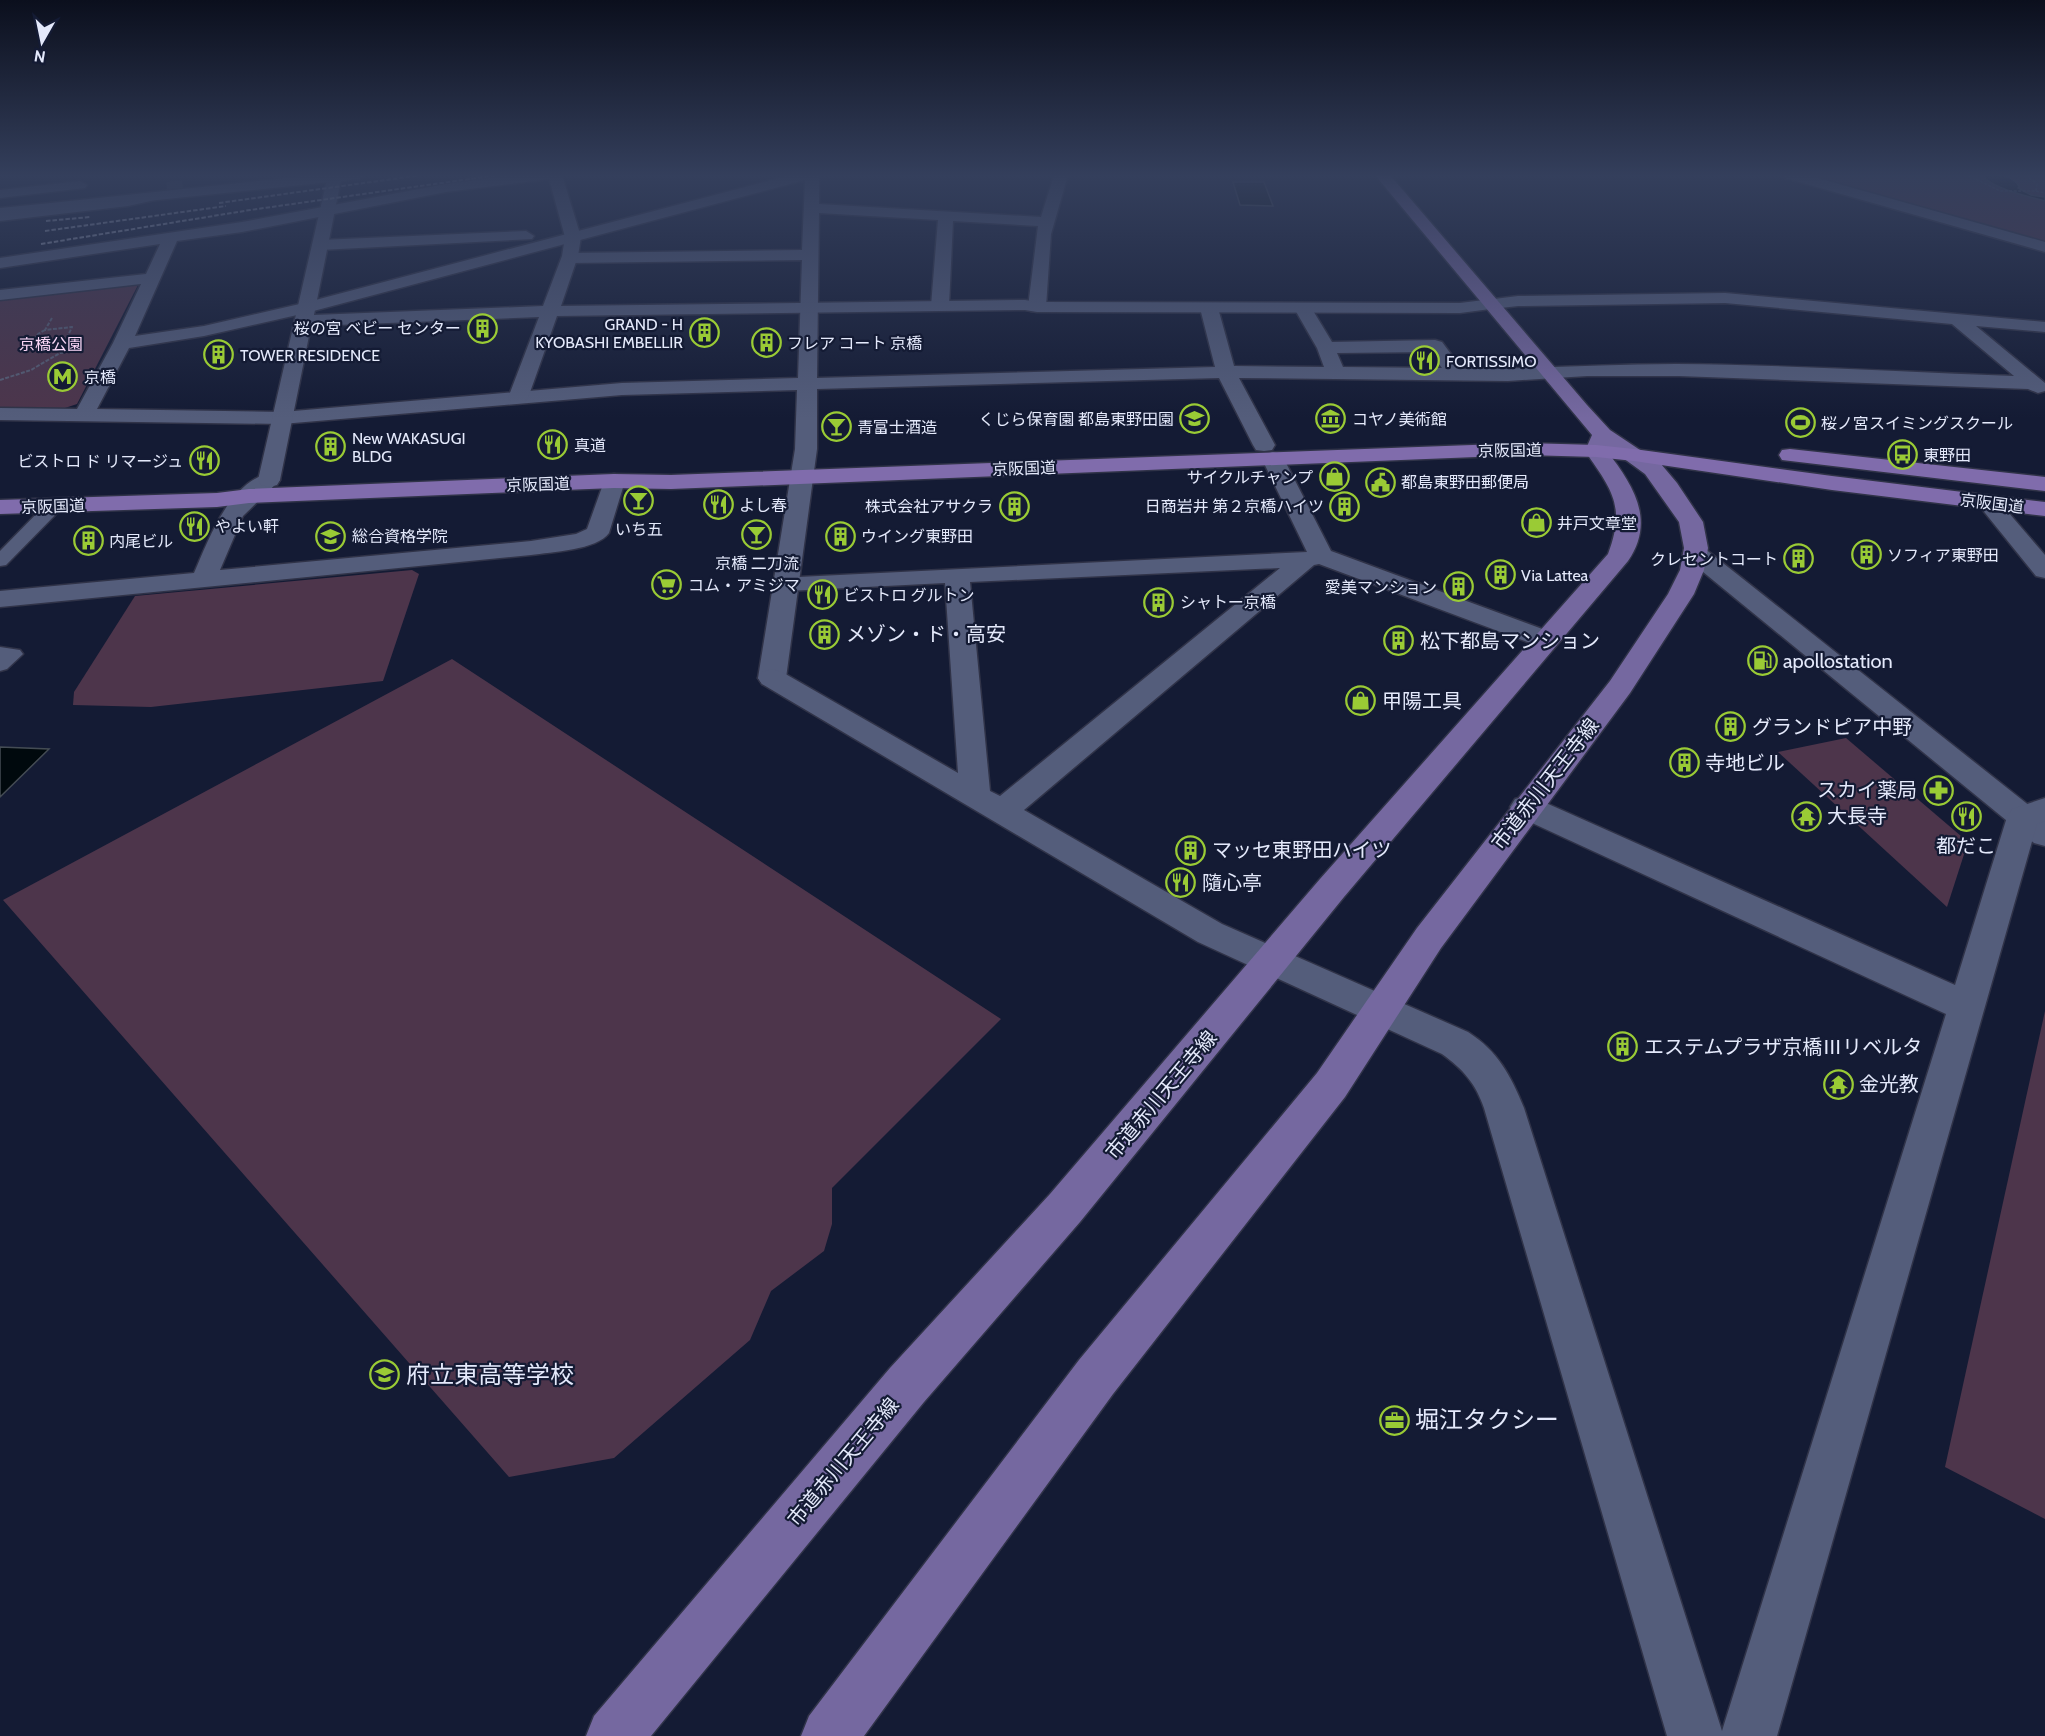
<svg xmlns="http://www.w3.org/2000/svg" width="2045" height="1736" viewBox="0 0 2045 1736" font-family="Cabin,'Noto Sans JP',sans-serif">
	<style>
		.green { fill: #4d354b }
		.water { fill: #00090d; stroke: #444c54; stroke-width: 1.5 }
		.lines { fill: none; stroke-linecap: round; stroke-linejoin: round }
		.pedestrian-tunnel { stroke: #333a52; stroke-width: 16; stroke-dasharray: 16 8; stroke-linecap: butt }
		.service-casing { stroke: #303348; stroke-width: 3 }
		.minor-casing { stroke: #303348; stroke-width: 3 }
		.tertiary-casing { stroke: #303348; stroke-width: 3 }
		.primary-casing { stroke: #303348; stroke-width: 3 }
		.trunk-casing { stroke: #303348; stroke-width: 3 }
		.path-far1 { stroke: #585e75; stroke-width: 1.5; stroke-dasharray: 3 1.5; stroke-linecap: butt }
		.path { stroke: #585e75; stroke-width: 2; stroke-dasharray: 4 1.5; stroke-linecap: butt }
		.service { fill: #545d7b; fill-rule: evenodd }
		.minor { fill: #545d7b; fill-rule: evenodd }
		.tertiary { fill: #545d7b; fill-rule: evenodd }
		.primary { fill: #7568a0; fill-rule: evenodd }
		.trunk { fill: #806cac; fill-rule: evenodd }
		.rail { stroke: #9298ad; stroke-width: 2; stroke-dasharray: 4.5 2; stroke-linecap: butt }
		.labels { text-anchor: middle; stroke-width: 4.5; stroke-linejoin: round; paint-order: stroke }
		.far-poi-label { font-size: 16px; fill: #e4e9fb; stroke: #141b34; text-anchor: start }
		.far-park-label { font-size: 16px; fill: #fad7f7; stroke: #141b34 }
		.far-street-label { font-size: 16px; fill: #e4e9fb; stroke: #141b34 }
		.poi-label { font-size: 20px; fill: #e4e9fb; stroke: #141b34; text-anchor: start }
		.street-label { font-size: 20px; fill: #e4e9fb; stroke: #141b34 }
		.near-poi-label { font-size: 24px; fill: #e4e9fb; stroke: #141b34; text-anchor: start }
	</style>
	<rect width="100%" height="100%" fill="#141b34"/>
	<!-- green -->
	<g class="green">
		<path d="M1805,175H2045V242Z"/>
		<path d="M128,283L138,285L77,404L62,409H0V298Z"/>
		<path d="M412,570L419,574L383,681L151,707L73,705L74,692L135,596Z"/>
		<path d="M452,659L1001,1019L832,1188V1224L824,1251L771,1291L750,1340L614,1458L509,1477L3,900Z"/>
		<path d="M1846,738L1968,842L1947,907L1778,752Z"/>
		<path d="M2045,1011V1519L1945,1467Z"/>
	</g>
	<!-- water -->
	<g class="water">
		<path d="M1982,175C1998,175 2010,173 2019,186L2018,188L2031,195L2045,197V201C2030,197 1990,188 1982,175Z"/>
		<path d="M1233,182H1264L1273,206L1240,205Z"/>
		<path d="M0,747L49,749L0,797Z"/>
	</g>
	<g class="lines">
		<!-- pedestrian-tunnel -->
		<path class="pedestrian-tunnel" d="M176,197L174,180L179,175"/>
		<defs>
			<g id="service">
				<path d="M151,195L156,198L155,200L128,206L0,221V215L128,200Z"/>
				<path d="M55,500L63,505L61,509L6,565L0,566V551L49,501Z"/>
				<path d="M0,647L20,650L23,654L7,669L0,671Z"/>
			</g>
			<g id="minor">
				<path d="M315,175H366L359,179L51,211L44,207L51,203Z"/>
				<path d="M514,175H557L550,179L446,192L242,232L177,241L135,336L204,326L304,303L791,175H819V204L1041,217L1054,175H1068L1051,234L1046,307L1043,311H1031L1028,307L1038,226L953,221L949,306L946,310H934L931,306L938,220L819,213L817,378L1215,367L1200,308L1203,304H1215L1218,308L1234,366L1324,367L1317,348L1294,308L1297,304H1309L1332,342L1435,340L1442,342L1462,369C1534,369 1605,364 1676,364C1789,365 1901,372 2014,376L1952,324L1725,303L1518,306L1492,309L1486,308L1483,304L1486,300L1518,296L1725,293L2045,322V332L1976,326L2045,383V391L2038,393L2028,389L1679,376H1587L1508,381L1239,378L1275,445L1272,450L1264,451L1256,450L1253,445L1219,378L817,389V449L786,678L782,684L772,687L762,684L758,678L795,449L797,390L622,395L282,424L0,420V408L77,409L113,343L141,284L0,300V290L146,274L160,244L0,268V258L242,222L446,184ZM805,180L802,250L570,253L562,258L570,263L802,260L798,378L622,383L282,412L97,409L129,348L204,336L306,313ZM1430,352L1442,368L1343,367L1337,353Z"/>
				<path d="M80,181L87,185L85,188L0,198V190Z"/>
				<path d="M526,231L534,236L532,239L320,250L312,245L320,240Z"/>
				<path d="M269,473L277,475L280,480L243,516L220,570L531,541L576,534L587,529L606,476L614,474L622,476L625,481L609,533C597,550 551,552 531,555L0,607V591L194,573C209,539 228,484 269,473Z"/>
				<path d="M1988,496L1996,498L2045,555V578L2036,576L1977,503L1980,498Z"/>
				<path d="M1695,546L1704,548L2045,818V846L2034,843L1686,558L1683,553L1686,548Z"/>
			</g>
			<g id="tertiary">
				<path d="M328,175H342L314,315L543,306L562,256L565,237L548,175H562L581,237L578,256L561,306L1025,300L1037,302L1460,303L1492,299L1498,300L1501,304L1498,308L1460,313L1037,312L1025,310L557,316L528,398L525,402H511L508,398L539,317L311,326L280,480L277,485L269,487L261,485L258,480Z"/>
				<path d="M1783,175H1807L2045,242V252L1785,178Z"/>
				<path d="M51,203L56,204L58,207L56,210L0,216V208Z"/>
				<path d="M1273,452L1281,454L1284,459L1331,551L1556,634L1560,640L1556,646L1547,648L1538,646L1319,564L1314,565L1024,810L1222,924L1468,1032C1498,1051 1511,1076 1524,1108L1722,1731L1946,1014L1515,815L1510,807L1515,799L1526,796L1537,799L1955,985L2007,817L2012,809L2045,798V821L2037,824L1777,1736H1667L1484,1108C1476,1084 1463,1069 1442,1054L1198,942L762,684L758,678L762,672L772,669L782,672L958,773L945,583L787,591L778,588L774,583L778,578L1307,552L1262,459L1265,454ZM1280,568L1000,796L990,791L970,582Z"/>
			</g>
			<path id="primary" d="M1375,175H1390L1587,405L1610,430L1661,464L1677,483L1703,522L1708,548L1704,570L1694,594L1630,693L1441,948L1345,1097L1113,1394L864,1736H801L809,1716L1079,1360L1317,1073L1417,928L1610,681L1668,594L1680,570L1684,548L1679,522L1645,474L1608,447L1607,451C1633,485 1656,520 1628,561L1344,897L1080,1222L924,1402L651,1736H586L594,1716L890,1368L1050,1194L1320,879L1608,554C1626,506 1612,490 1585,451L1592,435Z"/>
			<g id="trunk">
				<path d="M1526,443L1596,445L1634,449L1832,476L2045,502V516L1832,490L1634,461L1596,457L1526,455L671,489L614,488L249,503L217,507L0,514V500L217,493L249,489L614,474L671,475Z"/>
				<path d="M1790,449L2045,477V491L1782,460L1779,455L1782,450Z"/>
			</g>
		</defs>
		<!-- service casing -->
		<use href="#service" class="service-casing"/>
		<!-- minor casing -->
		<use href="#minor" class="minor-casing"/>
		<!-- tertiary casing -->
		<use href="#tertiary" class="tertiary-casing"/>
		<!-- primary casing -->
		<use href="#primary" class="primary-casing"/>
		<!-- trunk casing -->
		<use href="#trunk" class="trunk-casing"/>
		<!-- path-far1 -->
		<g class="path-far1">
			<path d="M1968,175L2000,191H2036L2037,184L2025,175"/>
			<path d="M2036,191L2045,193"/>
		</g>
		<!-- path -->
		<g class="path">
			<path d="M45,330L38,334L32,344H65"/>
			<path d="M60,353L84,350"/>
			<path d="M0,380L31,370L60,353L72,327L45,330L52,318"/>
		</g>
		<!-- service -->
		<use href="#service" class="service"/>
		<!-- minor -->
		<use href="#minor" class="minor"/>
		<!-- tertiary -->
		<use href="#tertiary" class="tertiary"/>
		<!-- primary -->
		<use href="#primary" class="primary"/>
		<!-- trunk -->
		<use href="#trunk" class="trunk"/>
		<!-- rail -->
		<g class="rail">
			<path d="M219,203L422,175"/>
			<path d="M46,221L90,217"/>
			<path d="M45,231L226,206"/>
			<path d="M41,244L250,210L498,175"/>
		</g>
	</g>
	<!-- sky -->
	<linearGradient id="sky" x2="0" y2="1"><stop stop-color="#0b0f1d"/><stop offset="0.42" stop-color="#343f5c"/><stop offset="1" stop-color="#343f5c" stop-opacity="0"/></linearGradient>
	<rect width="2045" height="418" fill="url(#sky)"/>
	<!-- icons -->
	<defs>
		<symbol id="building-ring" viewBox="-11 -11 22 22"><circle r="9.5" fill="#141b34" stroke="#9acb35" stroke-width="1.5"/><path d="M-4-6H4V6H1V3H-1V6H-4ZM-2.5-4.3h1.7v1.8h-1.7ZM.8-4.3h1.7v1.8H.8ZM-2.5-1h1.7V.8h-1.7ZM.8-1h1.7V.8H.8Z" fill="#9acb35"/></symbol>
		<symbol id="restaurant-ring" viewBox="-11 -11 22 22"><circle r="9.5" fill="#141b34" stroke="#9acb35" stroke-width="1.5"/><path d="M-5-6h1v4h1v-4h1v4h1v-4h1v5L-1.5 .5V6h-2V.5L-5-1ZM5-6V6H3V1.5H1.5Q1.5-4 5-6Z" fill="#9acb35"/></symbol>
		<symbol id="metro-ring" viewBox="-11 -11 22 22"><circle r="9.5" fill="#141b34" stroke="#9acb35" stroke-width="1.5"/><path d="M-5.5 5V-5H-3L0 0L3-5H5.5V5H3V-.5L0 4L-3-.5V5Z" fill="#9acb35"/></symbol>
		<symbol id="school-ring" viewBox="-11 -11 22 22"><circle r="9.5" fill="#141b34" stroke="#9acb35" stroke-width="1.5"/><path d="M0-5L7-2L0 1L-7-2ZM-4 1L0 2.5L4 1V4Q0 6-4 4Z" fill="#9acb35"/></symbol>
		<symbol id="museum-ring" viewBox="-11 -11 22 22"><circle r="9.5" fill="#141b34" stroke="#9acb35" stroke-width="1.5"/><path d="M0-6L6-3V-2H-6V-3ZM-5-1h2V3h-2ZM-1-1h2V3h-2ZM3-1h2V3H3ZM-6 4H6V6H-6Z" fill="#9acb35"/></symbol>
		<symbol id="stadium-ring" viewBox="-11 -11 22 22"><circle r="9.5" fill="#141b34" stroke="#9acb35" stroke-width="1.5"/><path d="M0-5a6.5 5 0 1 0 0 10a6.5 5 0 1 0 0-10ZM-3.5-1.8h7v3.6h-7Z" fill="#9acb35"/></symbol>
		<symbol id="bar-ring" viewBox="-11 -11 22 22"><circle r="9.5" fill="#141b34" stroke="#9acb35" stroke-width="1.5"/><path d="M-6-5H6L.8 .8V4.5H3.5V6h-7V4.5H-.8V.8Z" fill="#9acb35"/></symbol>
		<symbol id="bus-ring" viewBox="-11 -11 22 22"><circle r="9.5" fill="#141b34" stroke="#9acb35" stroke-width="1.5"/><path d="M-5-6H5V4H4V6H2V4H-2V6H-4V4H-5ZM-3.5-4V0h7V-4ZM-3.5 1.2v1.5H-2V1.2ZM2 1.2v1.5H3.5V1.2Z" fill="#9acb35"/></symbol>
		<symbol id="shop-ring" viewBox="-11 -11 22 22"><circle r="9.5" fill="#141b34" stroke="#9acb35" stroke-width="1.5"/><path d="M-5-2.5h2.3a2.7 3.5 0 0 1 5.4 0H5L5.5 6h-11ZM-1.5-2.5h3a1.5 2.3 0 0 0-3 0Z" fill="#9acb35"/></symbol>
		<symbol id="civic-ring" viewBox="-11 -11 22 22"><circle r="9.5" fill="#141b34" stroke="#9acb35" stroke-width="1.5"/><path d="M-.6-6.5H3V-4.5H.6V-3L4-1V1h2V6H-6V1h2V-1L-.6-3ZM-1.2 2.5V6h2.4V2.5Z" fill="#9acb35"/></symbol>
		<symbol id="university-ring" viewBox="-11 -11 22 22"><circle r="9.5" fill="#141b34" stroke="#9acb35" stroke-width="1.5"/><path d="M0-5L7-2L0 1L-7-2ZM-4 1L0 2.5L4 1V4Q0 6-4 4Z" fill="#9acb35"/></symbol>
		<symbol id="supermarket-ring" viewBox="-11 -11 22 22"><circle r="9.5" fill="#141b34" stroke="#9acb35" stroke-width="1.5"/><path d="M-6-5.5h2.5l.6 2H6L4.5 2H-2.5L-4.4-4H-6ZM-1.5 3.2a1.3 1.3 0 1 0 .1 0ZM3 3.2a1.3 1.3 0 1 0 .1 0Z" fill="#9acb35"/></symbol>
		<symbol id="fuel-ring" viewBox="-11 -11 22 22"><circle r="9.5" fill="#141b34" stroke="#9acb35" stroke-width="1.5"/><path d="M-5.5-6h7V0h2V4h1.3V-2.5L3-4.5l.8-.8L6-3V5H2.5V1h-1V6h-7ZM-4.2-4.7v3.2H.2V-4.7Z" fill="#9acb35"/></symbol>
		<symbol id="pharmacy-ring" viewBox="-11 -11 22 22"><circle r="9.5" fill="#141b34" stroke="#9acb35" stroke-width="1.5"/><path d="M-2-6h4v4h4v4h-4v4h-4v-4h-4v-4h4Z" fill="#9acb35"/></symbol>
		<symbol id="temple-ring" viewBox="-11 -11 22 22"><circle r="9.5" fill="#141b34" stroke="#9acb35" stroke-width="1.5"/><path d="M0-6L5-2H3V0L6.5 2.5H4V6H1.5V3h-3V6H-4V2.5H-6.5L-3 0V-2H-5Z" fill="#9acb35"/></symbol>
		<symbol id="office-ring" viewBox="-11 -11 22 22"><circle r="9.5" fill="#141b34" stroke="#9acb35" stroke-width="1.5"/><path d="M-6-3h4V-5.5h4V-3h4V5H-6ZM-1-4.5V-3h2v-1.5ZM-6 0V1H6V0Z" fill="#9acb35"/></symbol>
	</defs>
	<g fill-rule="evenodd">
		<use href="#building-ring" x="466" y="312" width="33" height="33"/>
		<use href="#building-ring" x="688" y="316" width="33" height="33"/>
		<use href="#building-ring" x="750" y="326" width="33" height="33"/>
		<use href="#building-ring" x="202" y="338" width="33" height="33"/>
		<use href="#restaurant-ring" x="1408" y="344" width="33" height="33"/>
		<use href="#metro-ring" x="46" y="360" width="33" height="33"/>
		<use href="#school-ring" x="1178" y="402" width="33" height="33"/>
		<use href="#museum-ring" x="1314" y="402" width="33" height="33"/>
		<use href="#stadium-ring" x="1784" y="406" width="33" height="33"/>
		<use href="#bar-ring" x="820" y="410" width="33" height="33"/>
		<use href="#restaurant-ring" x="536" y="428" width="33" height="33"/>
		<use href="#building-ring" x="314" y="430" width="33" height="33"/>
		<use href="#bus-ring" x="1886" y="438" width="33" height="33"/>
		<use href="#restaurant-ring" x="188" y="444" width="33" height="33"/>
		<use href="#shop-ring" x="1318" y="460" width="33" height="33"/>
		<use href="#civic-ring" x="1364" y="466" width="33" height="33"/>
		<use href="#bar-ring" x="622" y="484" width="33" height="33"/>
		<use href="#restaurant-ring" x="702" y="488" width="33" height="33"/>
		<use href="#building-ring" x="998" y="490" width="33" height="33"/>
		<use href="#building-ring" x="1328" y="490" width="33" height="33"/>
		<use href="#shop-ring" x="1520" y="506" width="33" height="33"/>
		<use href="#restaurant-ring" x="178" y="510" width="33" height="33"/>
		<use href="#bar-ring" x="740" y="518" width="33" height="33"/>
		<use href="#university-ring" x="314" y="520" width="33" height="33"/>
		<use href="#building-ring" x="824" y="520" width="33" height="33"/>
		<use href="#building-ring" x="72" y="524" width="33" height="33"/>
		<use href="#building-ring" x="1850" y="538" width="33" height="33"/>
		<use href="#building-ring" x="1782" y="542" width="33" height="33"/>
		<use href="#building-ring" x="1484" y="558" width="33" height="33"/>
		<use href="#supermarket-ring" x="650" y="568" width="33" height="33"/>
		<use href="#building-ring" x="1442" y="570" width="33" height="33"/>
		<use href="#restaurant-ring" x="806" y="578" width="33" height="33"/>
		<use href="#building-ring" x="1142" y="586" width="33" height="33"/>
		<use href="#building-ring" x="808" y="618" width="33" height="33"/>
		<use href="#building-ring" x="1382" y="624" width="33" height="33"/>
		<use href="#fuel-ring" x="1746" y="644" width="33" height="33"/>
		<use href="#shop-ring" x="1344" y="684" width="33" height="33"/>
		<use href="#building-ring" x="1714" y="710" width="33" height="33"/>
		<use href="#building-ring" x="1668" y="746" width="33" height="33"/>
		<use href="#pharmacy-ring" x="1922" y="774" width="33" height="33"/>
		<use href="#temple-ring" x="1790" y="800" width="33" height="33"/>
		<use href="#restaurant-ring" x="1950" y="800" width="33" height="33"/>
		<use href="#building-ring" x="1174" y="834" width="33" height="33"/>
		<use href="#restaurant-ring" x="1164" y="866" width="33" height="33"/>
		<use href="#building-ring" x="1606" y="1030" width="33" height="33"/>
		<use href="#temple-ring" x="1822" y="1068" width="33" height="33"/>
		<use href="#school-ring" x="368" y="1358" width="33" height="33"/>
		<use href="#office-ring" x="1378" y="1404" width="33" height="33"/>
	</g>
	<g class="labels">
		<!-- far-poi labels -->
		<g class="far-poi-label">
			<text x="683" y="330" text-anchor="end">GRAND - H<tspan x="683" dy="18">KYOBASHI EMBELLIR</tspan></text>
			<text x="461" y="334" text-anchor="end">桜の宮 ベビー センター</text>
			<text x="787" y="349">フレア コート 京橋</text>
			<text x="240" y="361">TOWER RESIDENCE</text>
			<text x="1446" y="367">FORTISSIMO</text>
			<text x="84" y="383">京橋</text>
			<text x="1174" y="425" text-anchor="end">くじら保育園 都島東野田園</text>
			<text x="1352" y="425">コヤノ美術館</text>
			<text x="1821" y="429">桜ノ宮スイミングスクール</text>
			<text x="857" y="433">青富士酒造</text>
			<text x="352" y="444">New WAKASUGI<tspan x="352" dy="18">BLDG</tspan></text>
			<text x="574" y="451">真道</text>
			<text x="1923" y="461">東野田</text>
			<text x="183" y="467" text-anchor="end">ビストロ ド リマージュ</text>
			<text x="1313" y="483" text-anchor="end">サイクルチャンプ</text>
			<text x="1401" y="488">都島東野田郵便局</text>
			<text x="739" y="511">よし春</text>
			<text x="993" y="512" text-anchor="end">株式会社アサクラ</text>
			<text x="1324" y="512" text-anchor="end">日商岩井 第２京橋ハイツ</text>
			<text x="1557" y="529">井戸文章堂</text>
			<text x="215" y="532">やよい軒</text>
			<text x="639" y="535" text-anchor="middle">いち五</text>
			<text x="352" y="542">総合資格学院</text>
			<text x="861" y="542">ウイング東野田</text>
			<text x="109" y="547">内尾ビル</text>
			<text x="1887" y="561">ソフィア東野田</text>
			<text x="1778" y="565" text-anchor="end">クレセントコート</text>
			<text x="757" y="569" text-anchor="middle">京橋 二刀流</text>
			<text x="1521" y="581">Via Lattea</text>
			<text x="688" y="591">コム・アミジマ</text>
			<text x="1437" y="593" text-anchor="end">愛美マンション</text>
			<text x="843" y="601">ビストロ グルトン</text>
			<text x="1180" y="608">シャトー京橋</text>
		</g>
		<!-- far-park labels -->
		<g class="far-park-label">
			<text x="51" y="350">京橋公園</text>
		</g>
		<!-- far-street labels -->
		<g class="far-street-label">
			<text transform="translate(1510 450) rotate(-1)" y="6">京阪国道</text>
			<text transform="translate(1024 468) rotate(-2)" y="6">京阪国道</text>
			<text transform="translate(538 484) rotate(-2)" y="6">京阪国道</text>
			<text transform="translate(1992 503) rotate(7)" y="6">京阪国道</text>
			<text transform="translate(53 506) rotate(-2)" y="6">京阪国道</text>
		</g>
		<!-- poi labels -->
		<g class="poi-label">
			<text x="846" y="641">メゾン・ド・高安</text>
			<text x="1420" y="648">松下都島マンション</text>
			<text x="1783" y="668">apollostation</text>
			<text x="1382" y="708">甲陽工具</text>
			<text x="1752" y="734">グランドピア中野</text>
			<text x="1705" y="770">寺地ビル</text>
			<text x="1917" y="797" text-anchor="end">スカイ薬局</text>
			<text x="1827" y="823">大長寺</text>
			<text x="1966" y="853" text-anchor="middle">都だこ</text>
			<text x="1212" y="857">マッセ東野田ハイツ</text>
			<text x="1202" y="890">隨心亭</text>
			<text x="1644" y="1054">エステムプラザ京橋Ⅲリベルタ</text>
			<text x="1859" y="1091">金光教</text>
		</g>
		<!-- street labels -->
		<g class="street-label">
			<text transform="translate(1545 784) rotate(-52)" y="7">市道赤川天王寺線</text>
			<text transform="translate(1161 1095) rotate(-50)" y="7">市道赤川天王寺線</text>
			<text transform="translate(843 1462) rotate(-50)" y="7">市道赤川天王寺線</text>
		</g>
		<!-- near-poi labels -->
		<g class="near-poi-label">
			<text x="406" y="1383">府立東高等学校</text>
			<text x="1415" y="1428">堀江タクシー</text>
		</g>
	</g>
	<!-- north arrow -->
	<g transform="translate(42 42) rotate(189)" stroke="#141b34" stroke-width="4.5" paint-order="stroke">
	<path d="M0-4.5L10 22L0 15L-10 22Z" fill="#e4e9fb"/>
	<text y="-9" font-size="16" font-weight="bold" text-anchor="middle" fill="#e4e9fb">N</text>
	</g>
</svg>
